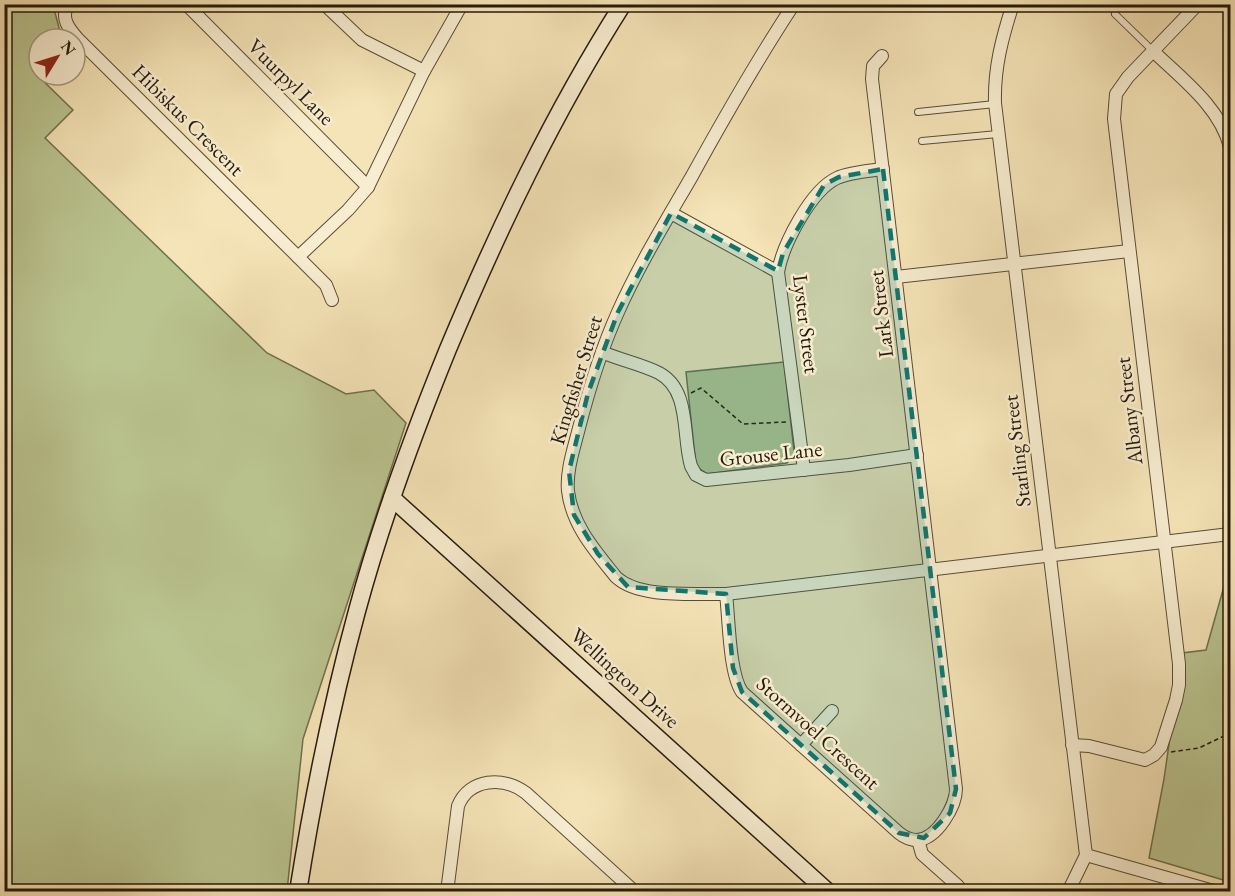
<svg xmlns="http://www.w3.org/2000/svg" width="1235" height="896" viewBox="0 0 1235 896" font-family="'EB Garamond',serif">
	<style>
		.green { fill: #bac48f; stroke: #706f4d; stroke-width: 1.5 }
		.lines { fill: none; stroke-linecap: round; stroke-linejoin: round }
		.lane-casing { stroke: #5a4c36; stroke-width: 8 }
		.street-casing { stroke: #5a4c36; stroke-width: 14 }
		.secondary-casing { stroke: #261a0b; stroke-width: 19 }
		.path { stroke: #261a0b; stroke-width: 1.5; stroke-dasharray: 4.5 3; stroke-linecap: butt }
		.lane { stroke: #f8edd0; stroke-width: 6 }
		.street { stroke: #f8edd0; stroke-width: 12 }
		.secondary { stroke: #f8edd0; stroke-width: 16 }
		.marked { fill: #0f766e; fill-opacity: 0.2; stroke: #0f766e; stroke-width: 4.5; stroke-dasharray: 12 8; stroke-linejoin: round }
		.labels { text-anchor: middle; stroke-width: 5; stroke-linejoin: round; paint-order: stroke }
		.street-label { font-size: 21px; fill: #261a0b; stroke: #f8edd0 }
	</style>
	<rect width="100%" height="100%" fill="#f5e4b7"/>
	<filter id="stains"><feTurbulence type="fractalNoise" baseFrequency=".00333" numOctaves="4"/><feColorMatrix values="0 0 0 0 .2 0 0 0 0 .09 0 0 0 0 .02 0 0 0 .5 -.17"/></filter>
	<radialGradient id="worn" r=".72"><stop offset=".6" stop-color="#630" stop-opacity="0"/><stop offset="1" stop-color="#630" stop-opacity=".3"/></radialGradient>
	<!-- green -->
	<g class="green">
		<path d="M5,4L53,5L62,39H39V65L33,71L73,110L45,138L267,353L346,394L374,390L406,423L303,739L287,891H5Z"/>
		<path d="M784,362L794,451L793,456L787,463L707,474L696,466L686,372Z"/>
		<path d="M1230,565V882L1149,858L1164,779L1182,653L1206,650Z"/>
	</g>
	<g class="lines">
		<defs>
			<g id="lane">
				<path d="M1115,14L1153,51"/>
				<path d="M918,112L995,104"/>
				<path d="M922,141L998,134"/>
			</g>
			<g id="street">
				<path d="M68,4C60,18 69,29 78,39L298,257L348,210L368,187L424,71L462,4"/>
				<path d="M186,4L368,187"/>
				<path d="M324,4L362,40L424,71"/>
				<path d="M794,4C757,60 724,118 692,176C666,221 639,265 618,312C601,350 589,389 579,428C574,448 566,471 568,491C572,525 595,551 616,577C639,599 695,593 726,594L1230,534"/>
				<path d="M1013,4C1002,38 994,68 995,103L1086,855L1068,892"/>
				<path d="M1153,51C1182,79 1220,107 1230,147"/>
				<path d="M671,213L778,272"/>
				<path d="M298,257L326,285L332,300"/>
				<path d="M896,277L1129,251"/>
				<path d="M602,352C620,360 641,364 659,373C691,390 682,436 691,466L696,475L706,480L849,465L917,455"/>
				<path d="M804,470L778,272C783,244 811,190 837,178C850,172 869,171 883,169"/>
				<path d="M726,594C729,618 729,673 742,692L899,833C904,837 911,840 917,840C937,839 956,806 956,789L872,79L873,66L882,56"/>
				<path d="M801,745L832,711"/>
				<path d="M1072,745L1089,746L1145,760L1154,755L1161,747L1176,700L1179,685V664L1114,119L1116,94L1128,77L1198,4"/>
				<path d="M918,840L922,854L958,886"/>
				<path d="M1086,855L1217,892"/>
				<path d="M447,892L458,806C469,778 504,776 526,793L635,892"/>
			</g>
			<g id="secondary">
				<path d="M392,498L828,892"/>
				<path d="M298,892C313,797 332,703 357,611C381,522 413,435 448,349C498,230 553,114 623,4"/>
			</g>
		</defs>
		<!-- lane casing -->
		<use href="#lane" class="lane-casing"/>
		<!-- street casing -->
		<use href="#street" class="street-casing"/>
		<!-- secondary casing -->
		<use href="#secondary" class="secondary-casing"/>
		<!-- path -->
		<g class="path">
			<path d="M691,393L701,388L743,424L786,422"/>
			<path d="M1171,752L1199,748L1230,733"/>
		</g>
		<!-- lane -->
		<use href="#lane" class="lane"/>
		<!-- street -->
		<use href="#street" class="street"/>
		<!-- secondary -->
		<use href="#secondary" class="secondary"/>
	</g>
	<!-- marked area -->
	<path class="marked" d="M883,169L956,789L950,813L924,838L899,833L742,692L733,668L726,594L628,587L598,554L574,515L569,471L588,393L618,312L671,213L778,271L783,253L824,185L839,177Z"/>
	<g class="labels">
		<!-- street labels -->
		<g class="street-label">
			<text transform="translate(291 82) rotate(45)" y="7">Vuurpyl Lane</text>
			<text transform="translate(188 120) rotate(45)" y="7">Hibiskus Crescent</text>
			<text transform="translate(881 314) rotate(-97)" y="7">Lark Street</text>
			<text transform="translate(806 324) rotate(83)" y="7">Lyster Street</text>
			<text transform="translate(576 380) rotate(-73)" y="7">Kingfisher Street</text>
			<text transform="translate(1129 411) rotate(-97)" y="7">Albany Street</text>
			<text transform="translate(1017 451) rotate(-97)" y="7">Starling Street</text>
			<text transform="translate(771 454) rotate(-6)" y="7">Grouse Lane</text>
			<text transform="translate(625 678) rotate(42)" y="7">Wellington Drive</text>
			<text transform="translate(818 733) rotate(42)" y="7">Stormvoel Crescent</text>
		</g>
	</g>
	<!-- margin -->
	<rect width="1235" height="896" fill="none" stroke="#f5e4b7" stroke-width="24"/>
	<rect x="6" y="6" width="1223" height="884" fill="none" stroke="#261a0b" stroke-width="3"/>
	<rect x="12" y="12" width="1211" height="872" fill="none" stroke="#261a0b" stroke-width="1.5"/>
	<!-- north arrow -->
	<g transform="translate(57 57) rotate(52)"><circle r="28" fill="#f8edd0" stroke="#a49981" stroke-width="1.5"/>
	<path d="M0-4.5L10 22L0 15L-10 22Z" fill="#8f2418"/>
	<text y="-9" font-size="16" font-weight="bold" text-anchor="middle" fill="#261a0b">N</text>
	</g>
	<rect width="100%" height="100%" filter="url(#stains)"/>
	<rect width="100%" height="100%" fill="url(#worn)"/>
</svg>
